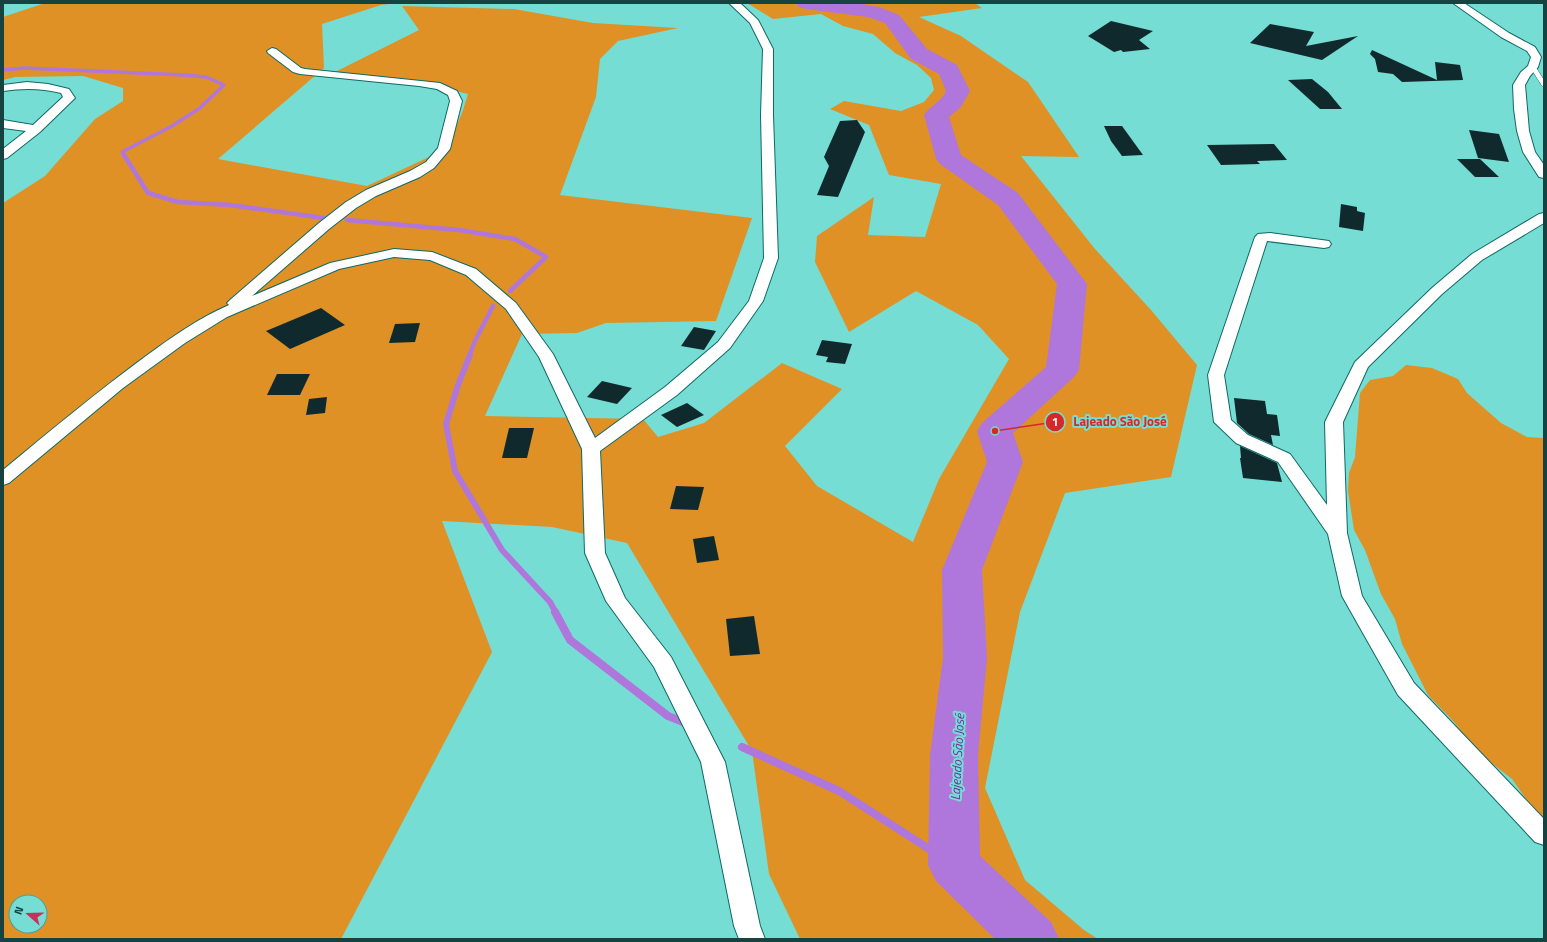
<svg xmlns="http://www.w3.org/2000/svg" width="1547" height="942" viewBox="0 0 1547 942" font-family="'Titillium Web',sans-serif">
	<style>
		.green { fill: #df9126; fill-rule: evenodd }
		.lines { fill: none; stroke-linecap: round; stroke-linejoin: round }
		.stream-far3 { stroke: #af76dc; stroke-width: 3.5 }
		.stream-far2 { stroke: #af76dc; stroke-width: 4.5 }
		.stream-far1 { stroke: #af76dc; stroke-width: 6 }
		.stream { stroke: #af76dc; stroke-width: 8 }
		.river { fill: #af76dc; fill-rule: evenodd }
		.building { fill: #10292d }
		.service-casing { stroke: #0f6964; stroke-width: 1 }
		.minor-casing { stroke: #0f6964; stroke-width: 2 }
		.service { fill: #fff; fill-rule: evenodd }
		.minor { fill: #fff; fill-rule: evenodd }
		.labels { text-anchor: middle; stroke-width: 4; stroke-linejoin: round; paint-order: stroke }
		.water-label { font-size: 13px; font-style: italic; fill: #7228a1; stroke: #75ddd4 }
		.leader { fill: none; stroke: #d62828; stroke-width: 1.5 }
		.callout-dot { fill: #d62828; stroke: #75ddd4; stroke-width: 1.5 }
		.mark-label { font-size: 12px; text-anchor: middle; font-weight: bold; fill: #fff }
		.callout-label { font-size: 13px; text-anchor: middle; font-weight: bold; fill: #d62828; stroke: #75ddd4; stroke-width: 4; stroke-linejoin: round; paint-order: stroke }
	</style>
	<rect width="100%" height="100%" fill="#75ddd4"/>
	<!-- green -->
	<g class="green">
		<path d="M58,3H398L381,5L322,24L324,68L218,159L367,186L446,149L462,113L468,94L431,85L377,82L329,75L419,30L402,6L514,9L593,23L678,28L618,41L600,59L596,97L560,195L752,218L716,321L606,323L577,333L522,334L485,416L643,419L658,437L704,423L782,363L842,389L785,446L817,486L913,542L939,479L1009,359L978,325L916,291L849,332L815,262L817,236L874,197L868,235L925,237L941,184L889,175L869,125L830,109L844,101L901,111L924,102L934,90L931,78L917,65L895,53L873,34L843,26L821,14L773,19L747,3H975L982,8L919,17L961,36L1028,82L1079,157L1021,156L1095,249L1151,310L1197,365L1171,477L1065,493L1020,612L985,788L1025,880L1084,930L1098,939H800L769,874L752,751L627,543L552,527L442,521L492,652L341,939H3V203L45,176L95,119L123,101V88L83,76L15,77L3,80V17L42,4ZM16,902H40V926H16Z"/>
		<path d="M1406,365L1432,368L1458,379L1467,393L1501,423L1527,437L1544,438V821L1535,812L1512,779L1476,751L1454,722L1428,695L1402,644L1395,619L1381,594L1365,550L1354,530L1348,491L1349,473L1355,457L1360,393L1370,380L1393,376Z"/>
	</g>
	<g class="lines">
		<!-- stream-far3 -->
		<path class="stream-far3" d="M3,70L24,68L185,75L206,77L224,85L200,108L172,126L122,152L125,156"/>
		<!-- stream-far2 -->
		<g class="stream-far2">
			<path d="M124,155L148,193L178,202L230,205L331,219"/>
			<path d="M347,220L459,230L515,239L546,257L510,291"/>
			<path d="M469,356L475,341L493,306"/>
		</g>
		<!-- stream-far1 -->
		<path class="stream-far1" d="M470,355L458,385L446,424L455,471L502,550L550,602L556,613"/>
		<!-- stream -->
		<g class="stream">
			<path d="M555,612L570,640L668,716L688,724"/>
			<path d="M742,747L839,791L954,865"/>
		</g>
		<!-- river -->
		<path class="river" d="M796,3H856L879,7L899,15L927,49L957,65L970,91L961,107L949,117L961,155L1018,193L1087,284L1079,370L1074,377L1013,433L1023,462L982,570L987,658L978,755L980,856L1051,922L1059,939H995L936,881L928,865L930,755L943,658L942,570L987,462L977,431L982,423L1046,367L1057,284L998,205L940,164L936,159L924,115C931,105 941,102 946,91L939,74L911,59L885,23L868,17L806,9L799,7Z"/>
	</g>
	<!-- building -->
	<g class="building">
		<path d="M1111,21L1153,31L1139,40L1150,49L1123,52L1121,50L1114,52L1088,36Z"/>
		<path d="M1270,24L1314,32L1306,46L1358,36L1322,60L1250,43Z"/>
		<path d="M1372,50L1437,80L1435,62L1460,65L1463,80L1402,82L1393,74L1378,72L1375,59L1370,54Z"/>
		<path d="M1312,79L1328,92L1342,109H1320L1288,80Z"/>
		<path d="M857,120L865,132L838,197L817,195L829,166L824,157L840,121Z"/>
		<path d="M1104,126H1122L1143,155L1122,156L1111,141Z"/>
		<path d="M1469,130L1499,134L1509,162L1478,158Z"/>
		<path d="M1274,144L1287,160L1257,161L1260,164L1221,165L1207,145Z"/>
		<path d="M1457,159H1480L1499,177H1475Z"/>
		<path d="M1341,204L1357,207V211L1365,213L1363,231L1339,227Z"/>
		<path d="M321,308L345,325L290,349L266,331Z"/>
		<path d="M420,323L415,342L389,343L395,324Z"/>
		<path d="M694,327L716,331L704,350L681,346Z"/>
		<path d="M822,340L852,344L845,364L826,362L828,357L816,355Z"/>
		<path d="M277,374H310L300,395H267Z"/>
		<path d="M602,381L632,388L617,404L587,397Z"/>
		<path d="M327,397L325,413L306,415L309,399Z"/>
		<path d="M1234,398L1265,401L1267,414L1277,415L1280,436L1271,435L1273,445L1249,434L1237,423Z"/>
		<path d="M687,403L704,415L677,427L661,415Z"/>
		<path d="M509,428H534L527,458H502Z"/>
		<path d="M1240,446L1277,463L1282,482L1243,478L1240,458H1241Z"/>
		<path d="M676,486L704,487L698,510L670,509Z"/>
		<path d="M714,536L719,560L697,563L693,539Z"/>
		<path d="M754,616L760,654L730,656L726,619Z"/>
	</g>
	<g class="lines">
		<defs>
			<path id="service" d="M1533,65L1535,66L1544,80V87L1542,86L1530,67Z"/>
			<g id="minor">
				<path d="M729,3H740L758,20L773,49V115L778,258L763,301L730,348L677,395L600,451L605,553L625,598L671,657L725,762L760,926L765,939H739L734,926L701,762L654,667L606,601L585,553L582,449L539,357L506,309L466,275L430,260L394,257L339,269L227,317L185,343L123,388L9,483L3,485V470C50,431 97,392 146,356C172,337 199,318 229,305L227,303L230,300L319,223L346,202L366,190L410,171L426,162L438,148L450,101L448,95L437,89L419,86L300,74L293,72L268,53L267,51L272,48L276,49L301,68L305,69L440,83L457,91L462,101L450,149L434,168L420,177L376,196L356,208L329,229L252,296L330,263L394,249L432,252L476,269L516,303L553,354L595,438L665,387L718,342L749,301L764,258L761,115L763,49L750,23Z"/>
				<path d="M1453,3H1464L1509,33L1535,47L1541,57L1538,67L1530,76L1525,85L1529,131L1535,152L1544,165V178L1539,177L1523,152L1517,131L1514,109L1513,85L1521,72L1528,66L1531,57L1527,51L1501,37Z"/>
				<path d="M27,82L48,84L69,89L75,98L40,132L7,158L3,159V149L26,131L3,128V120L33,125L63,97L61,93C41,88 23,88 3,91V85Z"/>
				<path d="M1544,213V223L1482,260L1442,294L1368,367L1343,422L1347,533L1362,596L1414,683L1544,819V845L1535,842L1398,695L1342,596L1328,534L1278,462L1236,443L1214,422L1208,375L1255,237L1258,234L1270,233L1329,241L1331,244L1329,247L1324,248L1267,241L1224,375L1231,420L1248,435L1290,454L1327,505L1325,422L1355,362L1432,288L1472,254L1539,214Z"/>
			</g>
		</defs>
		<!-- service casing -->
		<use href="#service" class="service-casing"/>
		<!-- minor casing -->
		<use href="#minor" class="minor-casing"/>
		<!-- service -->
		<use href="#service" class="service"/>
		<!-- minor -->
		<use href="#minor" class="minor"/>
	</g>
	<g class="labels">
		<!-- water labels -->
		<g class="water-label">
			<text transform="translate(957 757) rotate(-87)" y="5">Lajeado São José</text>
		</g>
	</g>
	<!-- callouts -->
	<path class="leader" d="M995 431L1055 422"/>
	<g class="callout-dot">
		<circle cx="995" cy="431" r="4"/>
		<circle cx="1055" cy="422" r="10"/>
	</g>
	<g class="mark-label">
		<text x="1055" y="426">1</text>
	</g>
	<g class="callout-label">
		<text x="1120" y="426">Lajeado São José</text>
	</g>
	<!-- border -->
	<rect width="1547" height="942" fill="none" stroke="#16423f" stroke-width="8"/>
	<!-- north arrow -->
	<g transform="translate(28 914) rotate(290)"><circle r="19" fill="#75ddd4" stroke="#4f9f98"/>
	<path d="M0-3L7 15L0 10L-7 15Z" fill="#c1335c"/>
	<text y="-6" font-size="11" font-weight="bold" text-anchor="middle" fill="#16423f">N</text>
	</g>
</svg>
